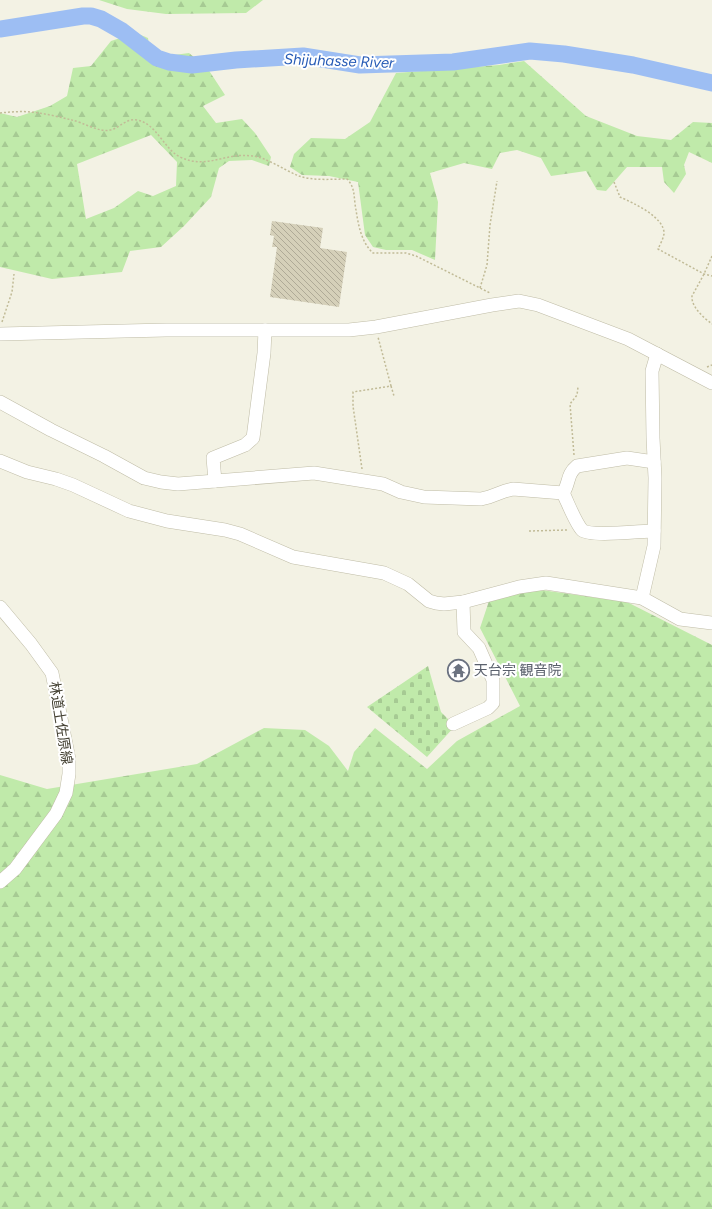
<svg xmlns="http://www.w3.org/2000/svg" width="712" height="1209" viewBox="0 0 712 1209" font-family="Figtree,'Noto Sans JP',sans-serif">
	<style>
		.forest { fill: url(#forest-firs); fill-rule: evenodd }
		.cemetery { fill: url(#cemetery-stones) }
		.lines { fill: none; stroke-linecap: round; stroke-linejoin: round }
		.river { stroke: #9dbef3; stroke-width: 17 }
		.building { fill: url(#building-back-hatch) }
		.minor-casing { stroke: #bfbca6; stroke-width: 14 }
		.path { stroke: #c1bb97; stroke-width: 1.5; stroke-dasharray: 2 2; stroke-linecap: butt }
		.minor { stroke: #fff; stroke-width: 13 }
		.labels { text-anchor: middle; stroke-width: 4; stroke-linejoin: round; paint-order: stroke }
		.worship-label { font-size: 14px; fill: #5b616d; stroke: #fff; text-anchor: start }
		.street-label { font-size: 14px; fill: #454234; stroke: #fff }
		.water-label { font-size: 15px; font-style: italic; fill: #285cb6; stroke: #fff }
	</style>
	<defs>
		<pattern id="forest-firs" width="22" height="20" patternUnits="userSpaceOnUse"><rect width="22" height="20" fill="#c0eaaa"/><path d="M5 1l3.5 6h-7zM16 11l3.5 6h-7z" fill="#a6ca93"/></pattern>
		<pattern id="cemetery-stones" width="16" height="16" patternUnits="userSpaceOnUse"><rect width="16" height="16" fill="#c0eaaa"/><path d="M2 7V4a2 2 0 0 1 4 0v3zM10 15v-3a2 2 0 0 1 4 0v3z" fill="#a6ca93"/></pattern>
		<pattern id="building-back-hatch" width="6" height="6" patternUnits="userSpaceOnUse"><rect width="6" height="6" fill="#d5d0b9"/><path d="M-1 5l2 2M0 0l6 6M5-1l2 2" fill="none" stroke="#afaa97"/></pattern>
	</defs>
	<rect width="100%" height="100%" fill="#f3f2e4"/>
	<!-- forest -->
	<g class="forest">
		<path d="M99,0H263L246,13L166,14L127,9Z"/>
		<path d="M136,33L148,38L151,58L159,65L174,55L189,53L208,69L225,95L203,106L216,123L242,119L255,133L271,157L269,166L252,160L229,161L219,168L211,197L184,226L161,247L130,251L122,272L52,279L0,267V113L17,117L50,106L67,96L73,68L91,66L111,41ZM151,135L177,162L176,186L153,196L138,191L114,208L86,219L77,164Z"/>
		<path d="M524,61L586,116L637,136L671,140L693,122L712,123V163L689,152L684,165L686,174L674,193L664,182L662,167H627L606,191L597,190L586,171L551,176L541,158L517,150L500,153L492,169L464,163L430,173L438,202L435,260L412,250H386L373,247L365,235L358,182L329,176L302,175L290,167L294,154L311,138L345,139L370,122L396,73L499,65Z"/>
		<path d="M534,589L627,602L712,645V1209H0V775L47,789L197,764L264,728L305,730L329,746L348,771L354,752L375,728L427,769L457,741L520,706L480,628L489,601Z"/>
	</g>
	<!-- cemetery -->
	<path class="cemetery" d="M428,666L441,712L455,726L427,757L367,707Z"/>
	<g class="lines">
		<!-- river -->
		<path class="river" d="M0,29L83,16H91L101,19L122,31L157,58L169,62L192,65L236,60L303,56L360,65L453,62L530,51L564,54L633,65L712,83"/>
	</g>
	<!-- building -->
	<path class="building" d="M272,221L323,228L320,248L347,252L339,307L270,297L277,247H272L274,236L270,235Z"/>
	<g class="lines">
		<defs>
			<g id="minor">
				<path d="M0,334L166,330H349L376,327L492,305L519,301L538,305L628,339L712,383"/>
				<path d="M0,402L51,430L104,456L144,478L161,482L178,484L314,473L383,484L401,492L424,497L481,499L489,497L505,491L513,489L563,493"/>
				<path d="M0,461L27,472L56,479L73,485L129,511L167,521L225,530L240,534L293,557L384,573L408,584L429,601L436,603L444,604L463,602L519,587L546,583L642,598L680,619L712,623"/>
				<path d="M215,481L213,458L245,445L253,438L264,353L265,330"/>
				<path d="M563,493C568,503 575,522 582,530C590,537 641,531 654,531"/>
				<path d="M563,493C570,483 566,475 577,466L627,458L654,462"/>
				<path d="M642,598L654,546L655,478L653,438L652,371L657,354"/>
				<path d="M0,607L31,644L52,673L69,759V774L66,793L56,814L15,869L0,882"/>
				<path d="M453,724L488,708L493,703V680L479,648L464,632L463,602"/>
			</g>
		</defs>
		<!-- minor casing -->
		<use href="#minor" class="minor-casing"/>
		<!-- path -->
		<g class="path">
			<path d="M0,113C10,112 20,111 30,112C44,113 59,117 72,120C82,122 100,133 110,130C120,128 126,118 137,120C156,123 164,149 180,157C207,170 225,152 252,156C266,157 284,170 299,176C313,181 332,179 347,179C354,186 354,194 355,204C358,222 360,241 373,253H406L416,256L490,293"/>
			<path d="M614,182L620,197C633,203 665,217 664,234C663,239 660,245 658,249L704,274L712,276"/>
			<path d="M712,256L704,274L692,296C691,307 704,318 712,324"/>
			<path d="M480,288L487,265L490,225L497,181"/>
			<path d="M2,322L12,292L14,274"/>
			<path d="M707,367L712,365"/>
			<path d="M391,386L394,396"/>
			<path d="M574,455L570,404L577,395L578,387"/>
			<path d="M362,469L353,406V392L391,386L378,337"/>
			<path d="M529,531L567,530"/>
		</g>
		<!-- minor -->
		<use href="#minor" class="minor"/>
	</g>
	<!-- icons -->
	<defs>
		<symbol id="temple-ring" viewBox="-11 -11 22 22"><circle r="9.5" fill="#fff" stroke="#6b7280" stroke-width="1.5"/><path d="M0-6L5-2H3V0L6.5 2.5H4V6H1.5V3h-3V6H-4V2.5H-6.5L-3 0V-2H-5Z" fill="#6b7280"/></symbol>
	</defs>
	<g fill-rule="evenodd">
		<use href="#temple-ring" x="446" y="658" width="25" height="25"/>
	</g>
	<g class="labels">
		<!-- worship labels -->
		<g class="worship-label">
			<text x="474" y="675">天台宗 観音院</text>
		</g>
		<!-- street labels -->
		<g class="street-label">
			<text transform="translate(61 723) rotate(81)" y="5">林道土佐原線</text>
		</g>
		<!-- water labels -->
		<g class="water-label">
			<text transform="translate(339 61) rotate(2)" y="5">Shijuhasse River</text>
		</g>
	</g>
</svg>
